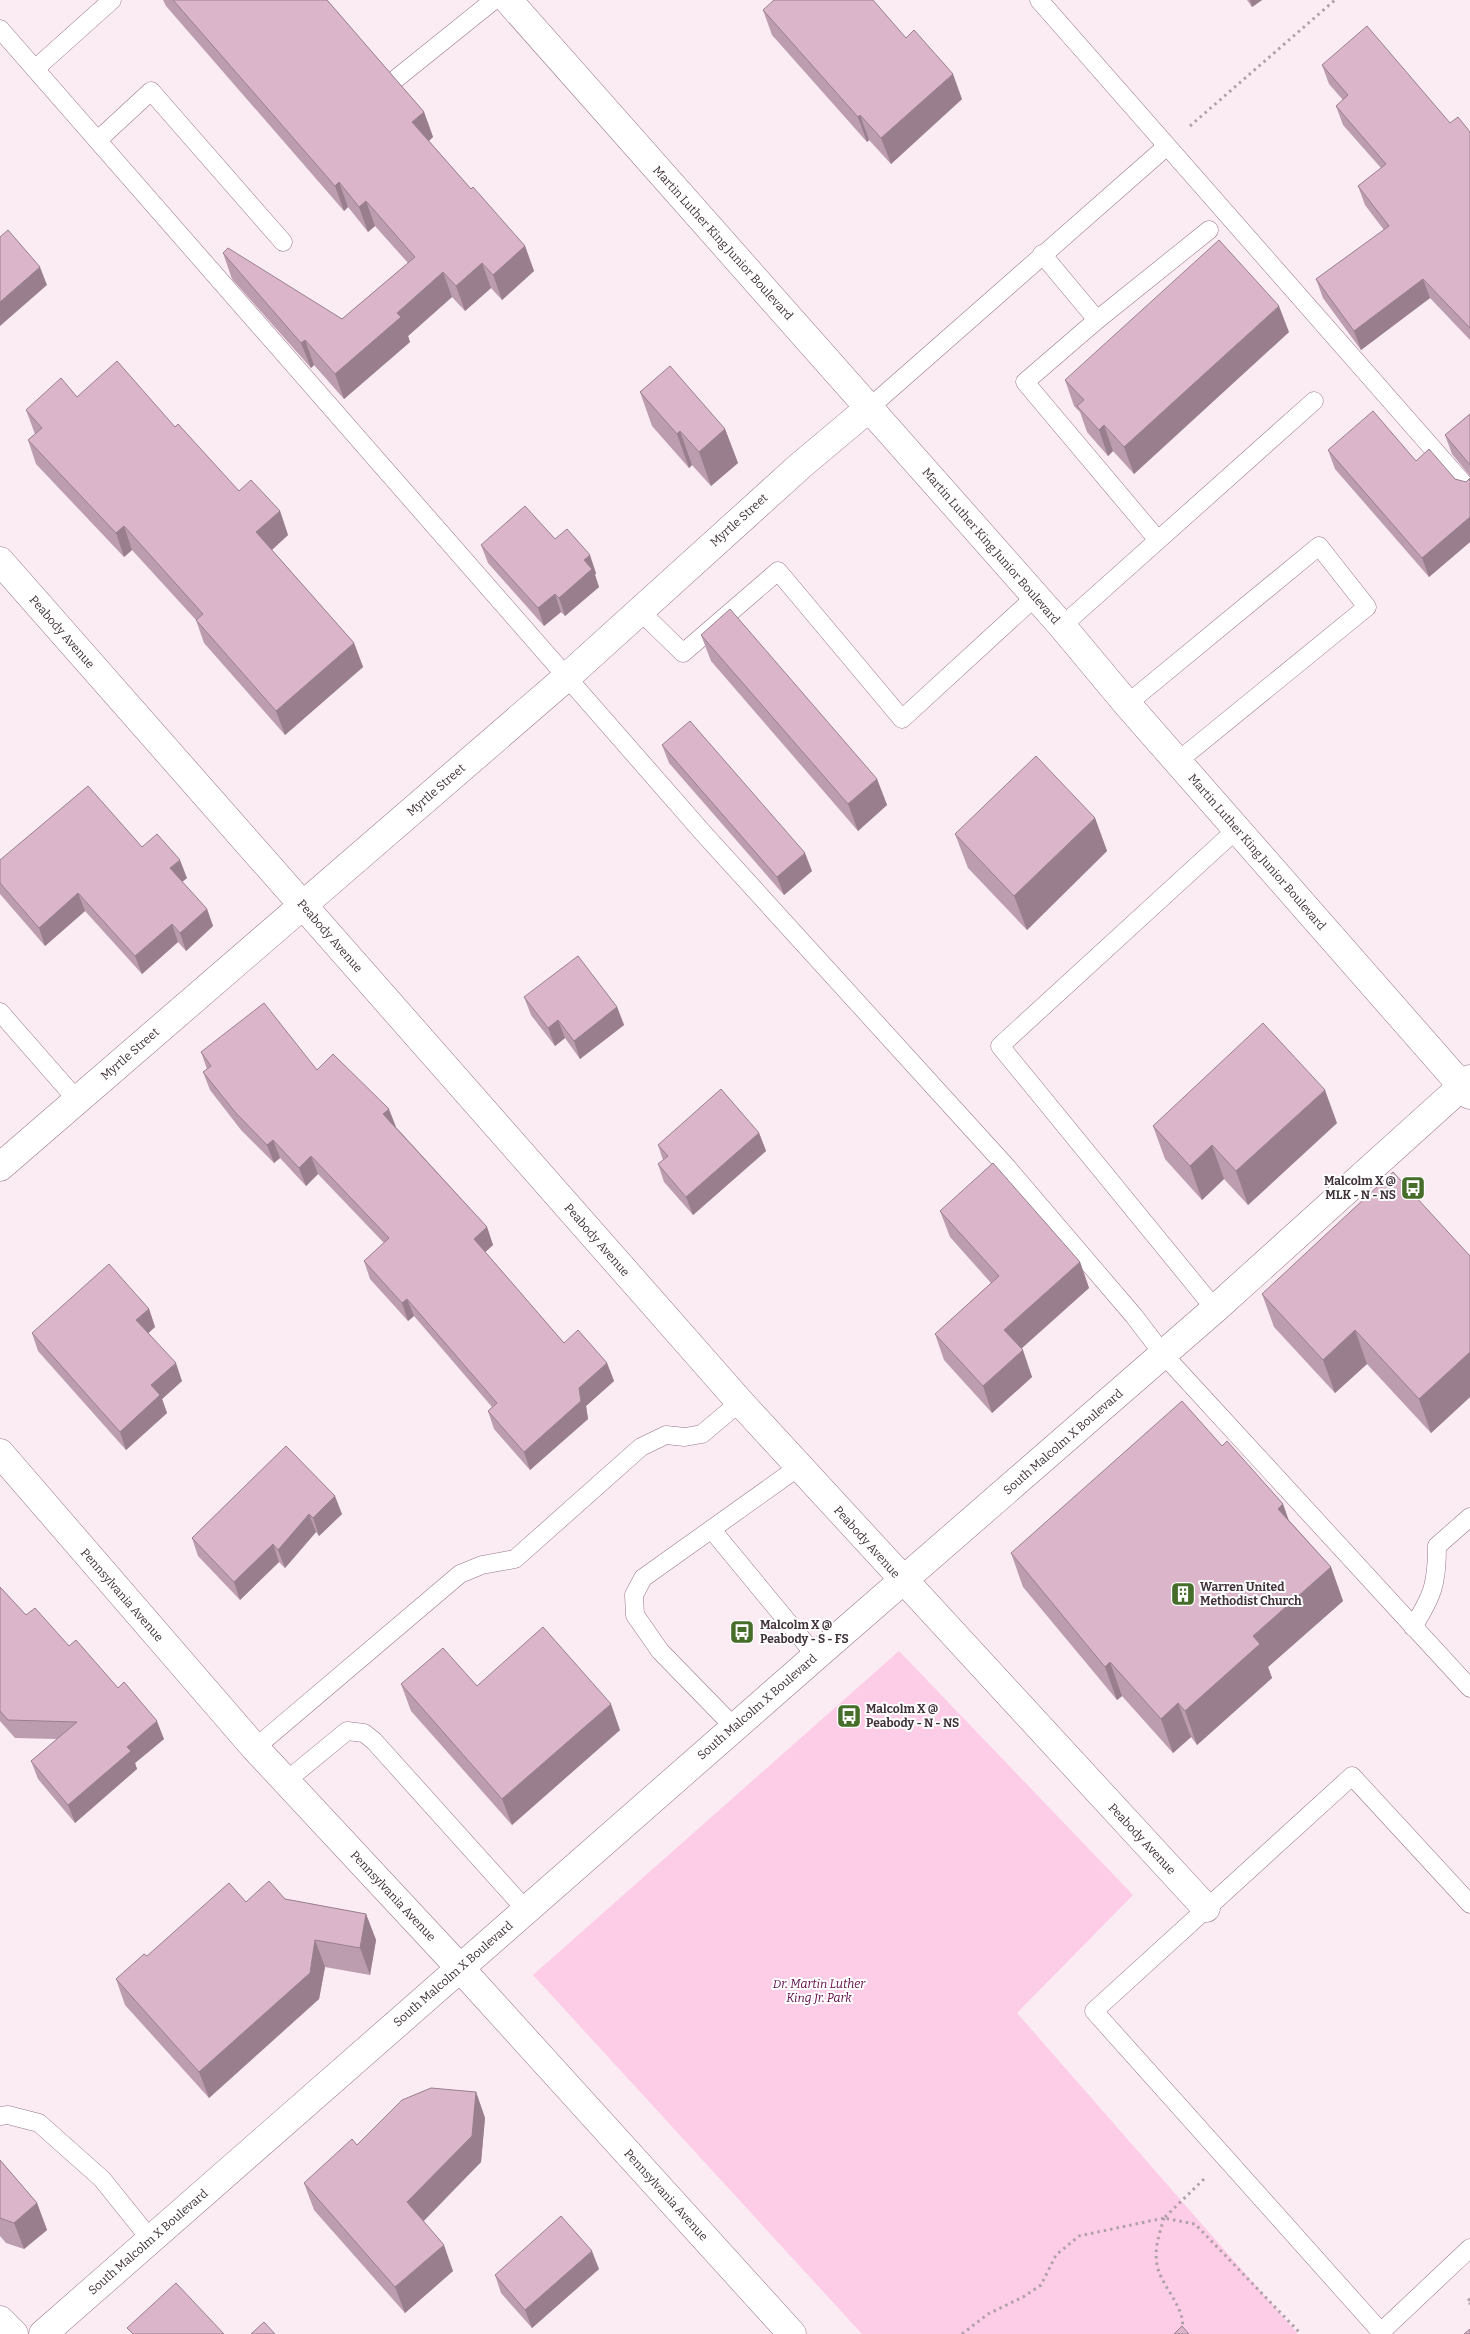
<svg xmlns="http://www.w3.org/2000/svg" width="1470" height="2334" viewBox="0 0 1470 2334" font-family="Bitter,serif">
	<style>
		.green { fill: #fdcde7 }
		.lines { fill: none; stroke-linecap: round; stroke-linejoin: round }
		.service-casing { stroke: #987689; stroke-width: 19 }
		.minor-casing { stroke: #987689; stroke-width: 29 }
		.tertiary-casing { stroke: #987689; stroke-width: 29 }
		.secondary-casing { stroke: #987689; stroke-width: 29 }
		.path { stroke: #b0a0a8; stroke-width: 3; stroke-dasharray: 2.5 4; stroke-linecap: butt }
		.service { stroke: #fff; stroke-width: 18 }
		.minor { stroke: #fff; stroke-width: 28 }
		.tertiary { stroke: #fff; stroke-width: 28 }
		.secondary { stroke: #fff; stroke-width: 28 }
		.wall { fill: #bc9daf }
		.shaded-wall { fill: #997f8e }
		.building { fill: #dbb6cb; stroke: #997f8e }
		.labels { text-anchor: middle; stroke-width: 4; stroke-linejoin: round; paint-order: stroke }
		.street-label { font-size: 12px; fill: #42333b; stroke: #fff }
		.poi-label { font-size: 12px; font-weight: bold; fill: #42333b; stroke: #fff; text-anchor: start }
		.park-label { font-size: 12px; font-style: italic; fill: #600746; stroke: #fff }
	</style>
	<rect width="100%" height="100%" fill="#fbebf3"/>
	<!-- green -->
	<path class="green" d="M899,1651L1133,1895L1017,2013L1298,2334H862L533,1975Z"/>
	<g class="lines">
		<defs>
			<g id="service">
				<path d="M1039,0L1470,491"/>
				<path d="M0,29L704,834L1005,1165L1134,1316L1163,1354L1470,1688"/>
				<path d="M35,69L112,0"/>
				<path d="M397,78L494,0"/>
				<path d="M98,140L151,91L283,242"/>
				<path d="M1042,254L1097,320L1025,382L1157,539"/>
				<path d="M1097,320L1209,230"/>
				<path d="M869,408L1167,146"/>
				<path d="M639,610L683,653L778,571L902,719L1035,597"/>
				<path d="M1062,626L1314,401"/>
				<path d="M1127,704L1319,546L1367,607L1178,761"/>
				<path d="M0,1012L77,1100"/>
				<path d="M1215,1309L1000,1046L1237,829"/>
				<path d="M712,1530L816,1656"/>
				<path d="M1413,1627C1433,1595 1437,1584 1437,1546L1470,1517"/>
				<path d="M734,1727L660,1651L635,1615L634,1595L643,1578L800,1466"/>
				<path d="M255,1748L460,1574L482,1565L515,1559L641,1447L666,1435L685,1437L702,1434L740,1402"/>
				<path d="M286,1781L347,1731L364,1733L374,1741L526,1910"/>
				<path d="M1470,1904L1352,1776L1094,2011L1381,2332L1470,2248"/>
				<path d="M0,2116L8,2115L39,2123L102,2179L151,2240"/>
			</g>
			<g id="minor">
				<path d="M0,561L740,1402L1206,1908"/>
				<path d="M0,1167L568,676L800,466L869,408"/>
				<path d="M0,2320L14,2334"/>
			</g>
			<g id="tertiary">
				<path d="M0,1453L255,1748L460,1968L792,2334"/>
				<path d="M43,2334L816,1656L1215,1309L1470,1079"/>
			</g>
			<path id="secondary" d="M508,0L1062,626L1127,704L1470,1095"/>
		</defs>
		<!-- service casing -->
		<use href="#service" class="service-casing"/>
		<!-- minor casing -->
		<use href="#minor" class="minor-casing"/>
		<!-- tertiary casing -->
		<use href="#tertiary" class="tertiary-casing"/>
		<!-- secondary casing -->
		<use href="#secondary" class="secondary-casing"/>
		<!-- path -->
		<g class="path">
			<path d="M1190,126L1335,0"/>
			<path d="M1204,2179L1164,2218L1195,2224L1301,2334"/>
			<path d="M1164,2218C1159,2235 1153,2251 1158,2269C1164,2290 1189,2311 1181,2334"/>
			<path d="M1470,2299L1467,2301L1470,2304"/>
			<path d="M962,2334L988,2314L1023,2297L1041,2285L1056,2255L1079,2236L1164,2218"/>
		</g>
		<!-- service -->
		<use href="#service" class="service"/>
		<!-- minor -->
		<use href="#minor" class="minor"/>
		<!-- tertiary -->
		<use href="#tertiary" class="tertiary"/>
		<!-- secondary -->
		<use href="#secondary" class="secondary"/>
	</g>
	<!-- wall -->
	<g class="wall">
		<path d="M163,0H327L424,112L433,137L429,141L471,189L525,246L534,271L502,300L491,288L465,311L452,297L408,336L410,342L344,399L314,365L311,368L232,279L223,253L342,319L408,263L375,226L368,232L348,207L344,211L166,6Z"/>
		<path d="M1247,0H1262L1252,7Z"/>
		<path d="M763,10L906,38L962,99L891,164L869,140L867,142L772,35Z"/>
		<path d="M1322,65L1470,132V340L1430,298L1361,350L1323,298L1316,279L1384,230L1365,205L1358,186L1381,168L1343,125L1336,106L1343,100L1329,84Z"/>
		<path d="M1289,332L1134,474L1113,451L1108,456L1087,432L1080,412L1074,406L1065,380Z"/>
		<path d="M640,392L725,429L738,463L711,486L692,465L689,468L652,426Z"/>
		<path d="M77,397L175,427L239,491L280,511L288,535L272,550L354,643L363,667L285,735L204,643L196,620L132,550L124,557L36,464L28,440L35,434L26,410Z"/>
		<path d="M1470,414V476L1452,454L1445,435Z"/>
		<path d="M1328,450L1416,461L1455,479L1466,482L1470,478V542L1429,577L1335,469Z"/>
		<path d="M555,539L596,573L595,575L599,587L565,616L561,612L544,626L488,563L481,545Z"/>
		<path d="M701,635L877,779L887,805L858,831L711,661Z"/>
		<path d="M662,745L812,871L784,895L669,763Z"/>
		<path d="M1095,818L1107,851L1027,930L968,868L955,834Z"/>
		<path d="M142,847L187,878L182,882L207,909L213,926L186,951L178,942L142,974L85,911L45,946L0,894V860Z"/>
		<path d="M524,997L617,1007L624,1025L580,1059L565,1038L555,1046L531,1015Z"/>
		<path d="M201,1052L317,1070L396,1127L487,1227L493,1245L485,1252L564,1343L607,1363L614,1381L586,1406L588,1419L530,1470L494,1429L488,1411L492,1407L414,1316L408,1321L370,1279L364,1261L384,1243L318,1174L306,1186L280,1158L274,1163L241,1130L210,1090L203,1072L207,1069Z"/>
		<path d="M1337,1123L1248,1205L1224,1179L1202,1200L1165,1159L1153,1126Z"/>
		<path d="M759,1133L766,1151L693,1215L664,1182L658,1164L663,1160L658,1145Z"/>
		<path d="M940,1211L1080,1262L1089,1288L1021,1349L1032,1377L992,1413L944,1360L935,1334L991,1283L950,1237Z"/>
		<path d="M1470,1256V1397L1431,1433L1367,1364L1335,1393L1274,1327L1262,1294Z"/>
		<path d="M149,1309L155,1327L148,1333L182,1381L162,1399L167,1413L126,1450L38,1351L32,1333Z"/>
		<path d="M286,1446L342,1514L319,1536L316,1532L285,1568L279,1562L240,1600L198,1556L192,1538Z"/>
		<path d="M1222,1446L1283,1504L1288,1519L1331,1567L1343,1601L1268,1667L1272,1678L1197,1745L1191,1737L1173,1753L1122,1696L1117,1700L1023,1587L1011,1553Z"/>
		<path d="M0,1587L26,1615L69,1646L164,1739L135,1763L137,1769L75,1823L38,1779L31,1761L57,1739L15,1738L0,1721Z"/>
		<path d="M401,1684L477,1686L620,1730L512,1825L411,1711Z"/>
		<path d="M285,1899L366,1914L376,1940L370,1975L325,1967L319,1999L209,2098L125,2005L116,1979L147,1956L246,1902Z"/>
		<path d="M476,2092L485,2118L481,2162L423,2221L453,2271L405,2313L314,2210L304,2183L357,2145Z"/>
		<path d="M0,2160L37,2203L47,2230L24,2249L6,2243L0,2236Z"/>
		<path d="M599,2269L532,2328L501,2293L495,2275Z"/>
	</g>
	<!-- shaded-wall -->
	<g class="shaded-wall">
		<path d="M1250,0H1262L1252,7Z"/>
		<path d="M953,74L962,99L891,164L881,138Z"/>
		<path d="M424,112L433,137L422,147L412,122Z"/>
		<path d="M860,115L869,140L867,142L858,117Z"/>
		<path d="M339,182L348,207L344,211L335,186Z"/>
		<path d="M366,201L375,226L368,232L359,207Z"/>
		<path d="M525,246L534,271L502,300L493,275Z"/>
		<path d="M482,263L491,288L465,311L456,286Z"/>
		<path d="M40,267L47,285L0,326V302Z"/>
		<path d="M443,272L452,297L408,336L410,342L344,399L335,374L397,313Z"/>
		<path d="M1423,279L1430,298L1361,350L1354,331Z"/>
		<path d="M1279,306L1289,332L1134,474L1124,447Z"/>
		<path d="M305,340L314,365L311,368L301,343Z"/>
		<path d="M1104,425L1113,451L1108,456L1099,430Z"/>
		<path d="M725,429L738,463L711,486L699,452Z"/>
		<path d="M680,431L692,465L689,468L677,434Z"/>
		<path d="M280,511L288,535L265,556L256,532Z"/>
		<path d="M1470,517V542L1429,577L1422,558Z"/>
		<path d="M124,526L132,550L124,557L116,533Z"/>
		<path d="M590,555L596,573L595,575L599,587L565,616L559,598L584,560Z"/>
		<path d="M555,594L561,612L544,626L538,608Z"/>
		<path d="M354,643L363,667L285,735L276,711Z"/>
		<path d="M877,779L887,805L858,831L848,804Z"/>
		<path d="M1095,818L1107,851L1027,930L1014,896Z"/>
		<path d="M805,853L812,871L784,895L777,877Z"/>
		<path d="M180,860L187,878L177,886L170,868Z"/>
		<path d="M78,893L85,911L45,946L39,928Z"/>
		<path d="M207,909L213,926L186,951L180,933Z"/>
		<path d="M172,924L178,942L142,974L135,956Z"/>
		<path d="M617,1007L624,1025L580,1059L574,1041Z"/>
		<path d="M558,1020L565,1038L555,1046L548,1028Z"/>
		<path d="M1325,1090L1337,1123L1248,1205L1236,1171Z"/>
		<path d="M389,1109L396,1127L390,1132L383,1114Z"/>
		<path d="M759,1133L766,1151L693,1215L686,1197Z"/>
		<path d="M273,1140L280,1158L274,1163L267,1145Z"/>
		<path d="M1212,1145L1224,1179L1202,1200L1190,1166Z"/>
		<path d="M311,1156L318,1174L306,1186L299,1168Z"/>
		<path d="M487,1227L493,1245L480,1257L474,1239Z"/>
		<path d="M1080,1262L1089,1288L1013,1356L1004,1330Z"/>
		<path d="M407,1299L414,1316L408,1321L402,1303Z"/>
		<path d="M149,1309L155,1327L143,1338L136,1320Z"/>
		<path d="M1355,1330L1367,1364L1335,1393L1323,1360Z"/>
		<path d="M1023,1350L1032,1377L992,1413L983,1386Z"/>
		<path d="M1470,1352V1397L1431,1433L1419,1399Z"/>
		<path d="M176,1363L182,1381L162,1399L167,1413L126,1450L120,1432L151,1385Z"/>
		<path d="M607,1363L614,1381L586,1406L588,1419L530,1470L524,1452L579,1388Z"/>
		<path d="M335,1496L342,1514L319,1536L313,1518Z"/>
		<path d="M1283,1504L1295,1538L1278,1509Z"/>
		<path d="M309,1514L316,1532L285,1568L278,1550Z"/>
		<path d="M273,1544L279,1562L240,1600L234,1582Z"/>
		<path d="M1331,1567L1343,1601L1268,1667L1272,1678L1197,1745L1185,1711L1253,1636Z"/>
		<path d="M1110,1662L1122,1696L1117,1700L1105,1667Z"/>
		<path d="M1178,1703L1191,1737L1173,1753L1161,1719Z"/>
		<path d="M611,1704L620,1730L512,1825L502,1799Z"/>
		<path d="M157,1721L164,1739L135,1763L137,1769L75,1823L68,1805L127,1747Z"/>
		<path d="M366,1914L376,1940L370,1975L360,1948Z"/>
		<path d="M315,1940L325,1967L319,1999L209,2098L199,2072Z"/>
		<path d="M476,2092L485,2118L481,2162L416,2229L407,2202Z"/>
		<path d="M37,2203L47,2230L24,2249L14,2223Z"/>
		<path d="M444,2245L453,2271L405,2313L395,2287Z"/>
		<path d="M592,2251L599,2269L532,2328L525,2310Z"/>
	</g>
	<!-- building -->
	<g class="building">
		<path d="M173,0H327L424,112L412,122L471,189L473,187L525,246L493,275L482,263L456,286L443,272L397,313L401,317L335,374L305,340L301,343L223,253L228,248L342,319L415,257L366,201L359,207L339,182L335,186Z"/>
		<path d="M774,0H873L906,38L914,30L953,74L881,138L860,115L858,117L763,10Z"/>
		<path d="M1367,26L1450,123L1458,117L1470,132V328L1423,279L1354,331L1316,279L1389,226L1358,186L1386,164L1336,106L1348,95L1322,65Z"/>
		<path d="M8,230L40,267L0,302V237Z"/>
		<path d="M1219,240L1279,306L1124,447L1104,425L1099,430L1077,406L1084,400L1065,380Z"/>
		<path d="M117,361L175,427L178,424L239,491L251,480L280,511L256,532L354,643L276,711L196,620L203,614L124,526L116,533L28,440L42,428L26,410L61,378L77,397Z"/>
		<path d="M670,366L725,429L699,452L680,431L677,434L640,392Z"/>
		<path d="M1373,411L1416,461L1429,449L1455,479L1466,482L1470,478V517L1422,558L1328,450Z"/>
		<path d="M1470,414V465L1445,435Z"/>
		<path d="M525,506L555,539L567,529L590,555L584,560L592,569L559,598L555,594L538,608L481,545Z"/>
		<path d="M730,609L877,779L848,804L701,635Z"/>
		<path d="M690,721L805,853L777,877L662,745Z"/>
		<path d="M1036,756L1095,818L1014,896L955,834Z"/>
		<path d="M88,786L142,847L157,834L180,860L170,868L207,909L180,933L172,924L135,956L78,893L39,928L0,883V860Z"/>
		<path d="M578,956L617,1007L574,1041L558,1020L548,1028L524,997Z"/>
		<path d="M264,1003L317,1070L333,1054L389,1109L383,1114L487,1227L474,1239L564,1343L578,1330L607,1363L579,1388L581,1401L524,1452L488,1411L497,1403L407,1299L402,1303L364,1261L389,1238L311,1156L299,1168L273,1140L267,1145L235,1112L203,1072L211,1066L201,1052Z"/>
		<path d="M1263,1023L1325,1090L1236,1171L1212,1145L1190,1166L1153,1126Z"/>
		<path d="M721,1089L759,1133L686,1197L658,1164L668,1156L658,1145Z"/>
		<path d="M993,1163L1080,1262L1004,1330L1023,1350L983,1386L935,1334L999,1276L940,1211Z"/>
		<path d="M1393,1172L1470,1256V1352L1419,1399L1355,1330L1323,1360L1262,1294Z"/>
		<path d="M109,1264L149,1309L136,1320L176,1363L151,1385L160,1395L120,1432L32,1333Z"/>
		<path d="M1182,1401L1222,1446L1227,1441L1283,1504L1278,1509L1331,1567L1253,1636L1260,1644L1185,1711L1178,1703L1161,1719L1110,1662L1105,1667L1011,1553Z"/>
		<path d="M286,1446L335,1496L313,1518L309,1514L278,1550L273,1544L234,1582L192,1538Z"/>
		<path d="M0,1587L26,1615L35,1608L69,1646L76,1640L118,1688L124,1682L157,1721L127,1747L131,1751L68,1805L31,1761L77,1722L8,1720L0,1711Z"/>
		<path d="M543,1627L611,1704L502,1799L401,1684L443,1648L477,1686Z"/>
		<path d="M269,1881L285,1899L366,1914L360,1948L315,1940L310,1973L199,2072L116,1979L144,1954L147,1956L229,1883L246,1902Z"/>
		<path d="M431,2088L476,2092L472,2136L407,2202L444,2245L395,2287L304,2183L352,2139L357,2145L402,2100Z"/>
		<path d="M0,2160L37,2203L14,2223L0,2218Z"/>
		<path d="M561,2216L592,2251L525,2310L495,2275Z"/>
		<path d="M176,2283L224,2334H133L127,2328Z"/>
		<path d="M264,2322L275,2334H251Z"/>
		<path d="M1182,2326L1189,2334H1174Z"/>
		<path d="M1470,2329V2334H1464Z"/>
	</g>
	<!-- icons -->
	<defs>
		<symbol id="bus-square" viewBox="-11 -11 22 22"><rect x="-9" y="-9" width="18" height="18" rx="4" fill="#466e2a" stroke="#fff"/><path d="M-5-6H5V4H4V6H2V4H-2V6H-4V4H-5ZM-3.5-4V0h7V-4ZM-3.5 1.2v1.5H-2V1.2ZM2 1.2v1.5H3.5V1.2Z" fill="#fff"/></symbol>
		<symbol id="building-square" viewBox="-11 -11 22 22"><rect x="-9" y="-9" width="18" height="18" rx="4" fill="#466e2a" stroke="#fff"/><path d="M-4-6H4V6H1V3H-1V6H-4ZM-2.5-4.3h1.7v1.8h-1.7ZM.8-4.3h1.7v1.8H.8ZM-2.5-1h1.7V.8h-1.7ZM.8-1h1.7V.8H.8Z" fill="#fff"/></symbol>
	</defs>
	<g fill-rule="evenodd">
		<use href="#bus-square" x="1399" y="1174" width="28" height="28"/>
		<use href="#building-square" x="1169" y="1580" width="28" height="28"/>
		<use href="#bus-square" x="728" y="1618" width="28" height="28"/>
		<use href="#bus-square" x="835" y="1702" width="28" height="28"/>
	</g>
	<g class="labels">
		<!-- street labels -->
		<g class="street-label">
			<text transform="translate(723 243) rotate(48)" y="4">Martin Luther King Junior Boulevard</text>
			<text transform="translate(739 520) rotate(-42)" y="4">Myrtle Street</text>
			<text transform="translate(991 546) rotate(49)" y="4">Martin Luther King Junior Boulevard</text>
			<text transform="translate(62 632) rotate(49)" y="4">Peabody Avenue</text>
			<text transform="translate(436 790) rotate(-41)" y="4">Myrtle Street</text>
			<text transform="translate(1257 852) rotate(49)" y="4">Martin Luther King Junior Boulevard</text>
			<text transform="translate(330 936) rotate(49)" y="4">Peabody Avenue</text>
			<text transform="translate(130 1054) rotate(-41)" y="4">Myrtle Street</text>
			<text transform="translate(597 1240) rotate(49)" y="4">Peabody Avenue</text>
			<text transform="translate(1063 1442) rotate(-41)" y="4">South Malcolm X Boulevard</text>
			<text transform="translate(867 1542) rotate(48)" y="4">Peabody Avenue</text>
			<text transform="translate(122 1595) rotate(49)" y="4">Pennsylvania Avenue</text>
			<text transform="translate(757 1707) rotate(-41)" y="4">South Malcolm X Boulevard</text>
			<text transform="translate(1142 1839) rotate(47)" y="4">Peabody Avenue</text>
			<text transform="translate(393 1896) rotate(47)" y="4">Pennsylvania Avenue</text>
			<text transform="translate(453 1974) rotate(-41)" y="4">South Malcolm X Boulevard</text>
			<text transform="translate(666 2195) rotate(48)" y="4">Pennsylvania Avenue</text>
			<text transform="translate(148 2242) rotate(-41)" y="4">South Malcolm X Boulevard</text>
		</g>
		<!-- poi labels -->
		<g class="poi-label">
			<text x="1396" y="1185" text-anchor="end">Malcolm X @<tspan x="1396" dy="14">MLK - N - NS</tspan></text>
			<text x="1200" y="1591">Warren United<tspan x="1200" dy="14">Methodist Church</tspan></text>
			<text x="760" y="1629">Malcolm X @<tspan x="760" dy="14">Peabody - S - FS</tspan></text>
			<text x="866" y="1713">Malcolm X @<tspan x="866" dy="14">Peabody - N - NS</tspan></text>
		</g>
		<!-- park labels -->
		<g class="park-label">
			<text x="819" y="1988">Dr. Martin Luther<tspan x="819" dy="14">King Jr. Park</tspan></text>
		</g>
	</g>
</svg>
